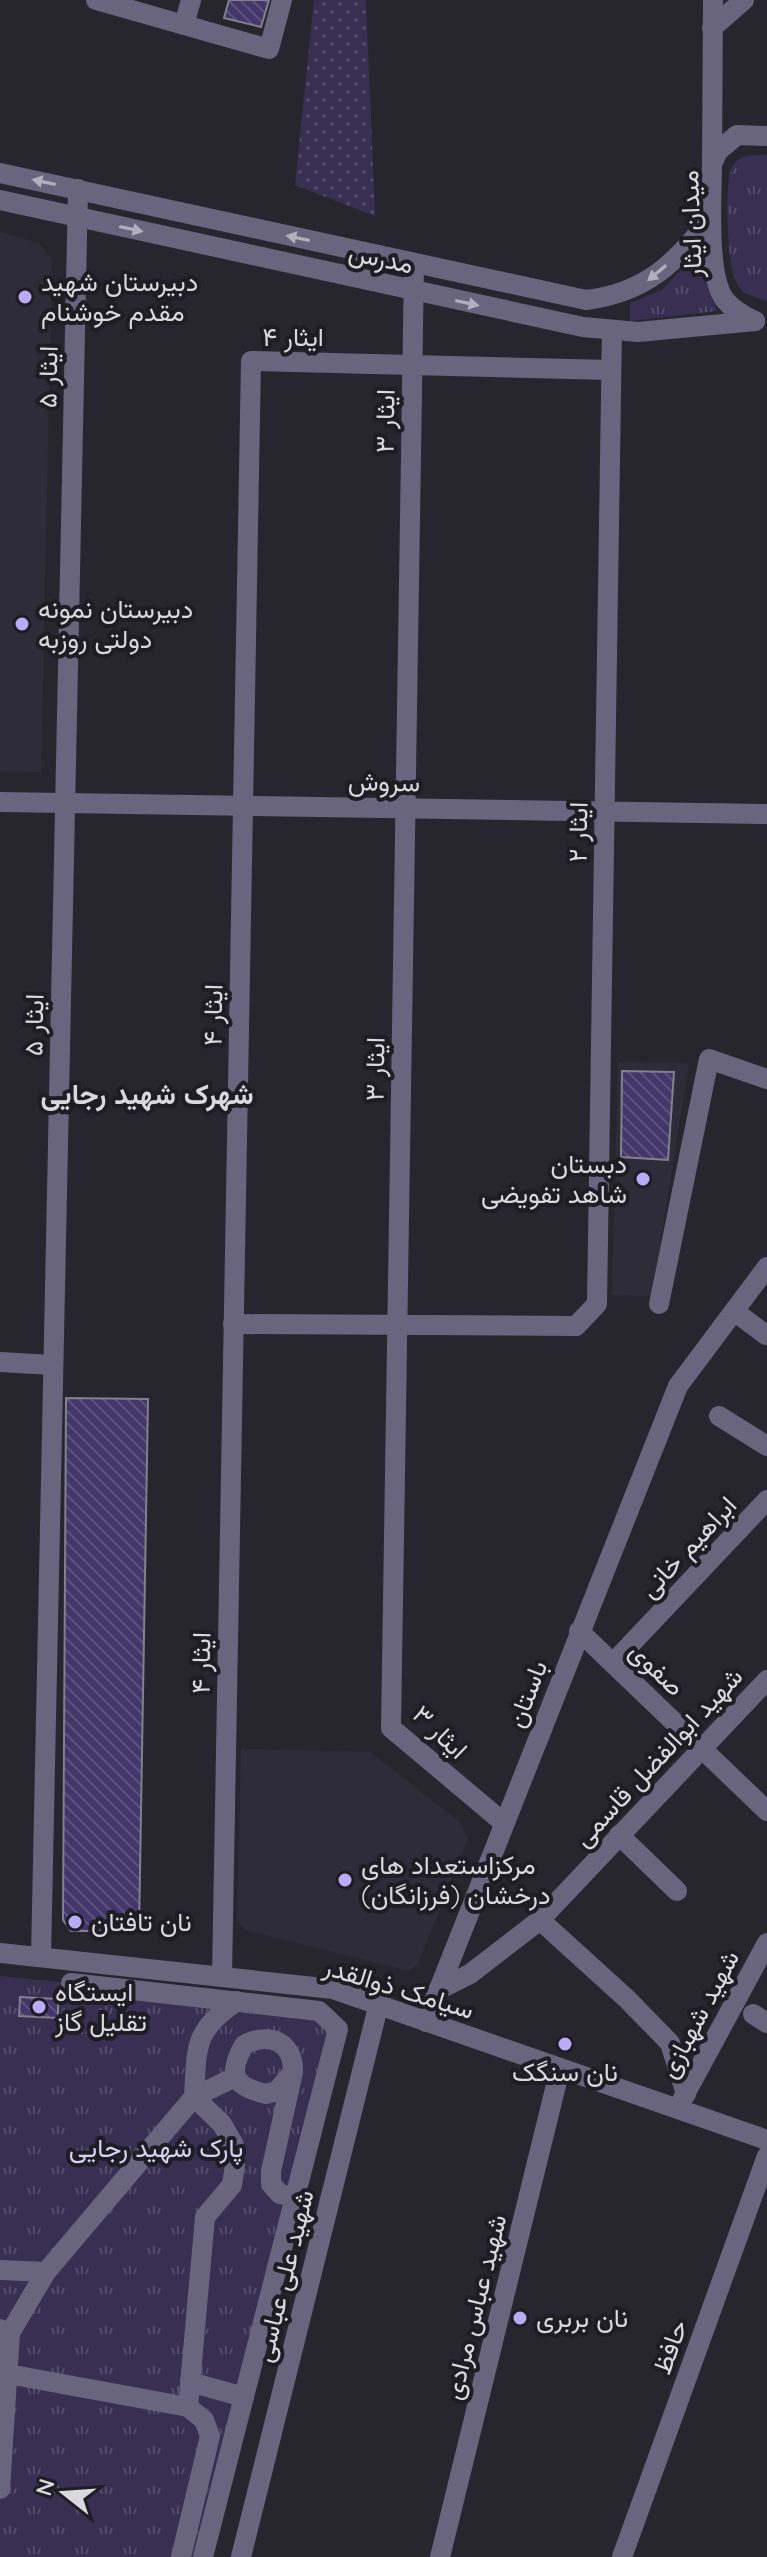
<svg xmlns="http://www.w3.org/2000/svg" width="767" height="2557" viewBox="0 0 767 2557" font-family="Quicksand,Vazirmatn,sans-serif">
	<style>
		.built { fill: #2f2c3a }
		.grass { fill: url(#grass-tufts) }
		.garden { fill: url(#garden-dots) }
		.building { fill: url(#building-back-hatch); stroke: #82818b; stroke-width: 2 }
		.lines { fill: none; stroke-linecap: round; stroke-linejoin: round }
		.minor { stroke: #69657e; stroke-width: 20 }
		.oneway { fill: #b2b0bc }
		.poi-dot { fill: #b9abf7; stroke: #1e1d24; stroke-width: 3 }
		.labels { text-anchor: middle; stroke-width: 8; stroke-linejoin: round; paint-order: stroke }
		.street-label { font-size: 26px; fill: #d9d8de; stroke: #1e1d24 }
		.poi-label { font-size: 26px; fill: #d9d8de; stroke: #1e1d24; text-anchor: start }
		.park-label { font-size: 26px; fill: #d6d1f3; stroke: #1e1d24 }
		.neighbourhood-label { font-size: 28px; font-weight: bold; fill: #d9d8de; stroke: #1e1d24 }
	</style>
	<defs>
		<pattern id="grass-tufts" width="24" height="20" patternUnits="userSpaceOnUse" patternTransform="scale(2)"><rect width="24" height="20" fill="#373052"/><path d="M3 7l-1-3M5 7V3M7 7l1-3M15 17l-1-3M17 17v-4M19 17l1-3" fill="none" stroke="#534d6a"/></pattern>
		<pattern id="garden-dots" width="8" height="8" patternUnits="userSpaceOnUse" patternTransform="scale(2)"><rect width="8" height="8" fill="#373052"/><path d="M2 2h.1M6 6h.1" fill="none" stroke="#534d6a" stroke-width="1.8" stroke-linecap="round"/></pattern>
		<pattern id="building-back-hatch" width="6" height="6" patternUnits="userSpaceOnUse" patternTransform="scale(2)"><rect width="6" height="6" fill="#42366a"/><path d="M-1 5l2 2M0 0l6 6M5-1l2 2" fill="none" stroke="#5d527f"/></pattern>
	</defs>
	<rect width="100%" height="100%" fill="#27262e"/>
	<!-- built -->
	<g class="built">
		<path d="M0,232L39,243L52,259L41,772L0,771Z"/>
		<path d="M618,1062L689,1063L652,1296L612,1295Z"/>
		<path d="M241,1749L370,1752L460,1822L468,1839L418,1964L409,1971L245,1930L237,1921Z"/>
	</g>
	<!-- grass -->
	<g class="grass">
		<path d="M767,155V301L744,293C740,288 736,283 734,277C728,259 723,180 733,165C741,154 754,155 767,155Z"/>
		<path d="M700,249L717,311L630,321V303L662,290Z"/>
		<path d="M0,1976L331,2009L346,2026L212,2557H0Z"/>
	</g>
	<!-- garden -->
	<path class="garden" d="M314,0H366L375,216L295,185Z"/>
	<!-- building -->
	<g class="building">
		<path d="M229,0H269L261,27L224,18Z"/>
		<path d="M622,1071L674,1072L668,1160L621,1157Z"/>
		<path d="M66,1398L148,1399L139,1931H71L63,1920Z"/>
		<path d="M20,1997L58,1999V2018L19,2016Z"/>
	</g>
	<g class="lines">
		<!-- minor -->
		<g class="minor">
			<path d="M96,0L269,49L282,0"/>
			<path d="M184,25L191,0"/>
			<path d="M712,28L744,0"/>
			<path d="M712,164L713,0"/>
			<path d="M0,173L586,300C645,293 676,263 711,218"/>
			<path d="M0,200L583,327L638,332L755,321"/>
			<path d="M414,264L391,1728L504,1823"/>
			<path d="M755,321C744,316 733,310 725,300C706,275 712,196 712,164L718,151L737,135L767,136"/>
			<path d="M0,802L767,814"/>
			<path d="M659,1304L709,1059L767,1079"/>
			<path d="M734,1311L766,1335"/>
			<path d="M233,1324L576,1326L597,1304L612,330"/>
			<path d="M0,1362L52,1365"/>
			<path d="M719,1416L767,1446"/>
			<path d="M579,1631L767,1811"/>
			<path d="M613,1663L767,1500"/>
			<path d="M619,1835L677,1891"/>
			<path d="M540,1920L627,1999L670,2043L686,2094"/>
			<path d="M0,1953L333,1989L767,2140"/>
			<path d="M41,1957L78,189"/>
			<path d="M222,1976L251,361L611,370"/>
			<path d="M71,1983L319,2011L338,2029L203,2557"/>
			<path d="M438,1990L470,1974L540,1920L767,1680"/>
			<path d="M753,2014L767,2023"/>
			<path d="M426,2022L678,1386L767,1267"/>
			<path d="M293,2072L277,2091L266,2094C234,2086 227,2075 244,2045C268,2032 294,2041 293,2072L271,2171V2184L280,2194L295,2197"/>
			<path d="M683,2098L767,1943"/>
			<path d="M0,2270L46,2272"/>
			<path d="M0,2329L10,2333L46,2272L194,2097L235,2077"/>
			<path d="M8,2374L188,2407L204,2420L210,2436L181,2557"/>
			<path d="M190,2382L244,2397"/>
			<path d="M188,2407L205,2217L232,2185L235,2165L234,2145L222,2124L194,2097C197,2047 193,2031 237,2001"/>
			<path d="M0,2489L10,2333"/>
			<path d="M241,2557L378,2007"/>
			<path d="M440,2557L560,2069"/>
			<path d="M622,2557L767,2156"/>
		</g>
	</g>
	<!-- one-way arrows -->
	<defs><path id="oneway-solid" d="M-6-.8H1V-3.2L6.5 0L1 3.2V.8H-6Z" transform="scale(2)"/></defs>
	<g class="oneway">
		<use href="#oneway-solid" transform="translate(44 182) rotate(-168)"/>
		<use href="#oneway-solid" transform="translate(131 229) rotate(12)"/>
		<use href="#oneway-solid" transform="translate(298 238) rotate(-168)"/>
		<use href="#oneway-solid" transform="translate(657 273) rotate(140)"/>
		<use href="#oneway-solid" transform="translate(467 303) rotate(12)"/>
	</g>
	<!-- markers -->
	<g class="poi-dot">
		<circle cx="25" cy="297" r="8"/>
		<circle cx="22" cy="624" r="8"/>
		<circle cx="643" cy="1179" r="8"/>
		<circle cx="345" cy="1880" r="8"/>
		<circle cx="75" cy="1922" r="8"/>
		<circle cx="39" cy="2007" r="8"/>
		<circle cx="565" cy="2044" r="8"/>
		<circle cx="520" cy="2318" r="8"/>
	</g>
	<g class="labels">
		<!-- street labels -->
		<g class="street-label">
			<text transform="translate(691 224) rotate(-92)" y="9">میدان ایثار</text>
			<text transform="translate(381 258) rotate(12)" y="9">مدرس</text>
			<text x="293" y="346">ایثار ۴</text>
			<text transform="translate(48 377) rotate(-89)" y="9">ایثار ۵</text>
			<text transform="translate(385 421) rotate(-89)" y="9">ایثار ۳</text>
			<text transform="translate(384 782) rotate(1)" y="9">سروش</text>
			<text transform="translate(578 832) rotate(-89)" y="9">ایثار ۲</text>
			<text transform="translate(213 1015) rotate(-89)" y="9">ایثار ۴</text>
			<text transform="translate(34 1025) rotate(-89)" y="9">ایثار ۵</text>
			<text transform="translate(375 1069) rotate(-89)" y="9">ایثار ۳</text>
			<text transform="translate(688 1547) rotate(-47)" y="9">ابراهیم خانی</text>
			<text transform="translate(201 1663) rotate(-89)" y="9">ایثار ۴</text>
			<text transform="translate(657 1669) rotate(44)" y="9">صفوی</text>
			<text transform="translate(527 1694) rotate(-69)" y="9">باستان</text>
			<text transform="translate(440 1732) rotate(44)" y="9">ایثار ۳</text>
			<text transform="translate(658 1757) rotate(-47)" y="9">شهید ابوالفضل قاسمی</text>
			<text transform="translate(399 1988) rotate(17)" y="9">سیامک ذوالقدر</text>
			<text transform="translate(699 2014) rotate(-62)" y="9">شهید شهبازی</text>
			<text transform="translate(284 2276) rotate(-76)" y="9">شهید علی عباسی</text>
			<text transform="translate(475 2307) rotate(-76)" y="9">شهید عباس مرادی</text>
			<text transform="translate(670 2347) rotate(-70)" y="9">حافظ</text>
		</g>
		<!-- poi labels -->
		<g class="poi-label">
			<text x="41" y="291">دبیرستان شهید<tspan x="41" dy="30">مقدم خوشنام</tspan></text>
			<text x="38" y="618">دبیرستان نمونه<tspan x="38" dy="30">دولتی روزبه</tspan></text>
			<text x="627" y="1173" text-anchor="end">دبستان<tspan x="627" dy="30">شاهد تفویضی</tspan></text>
			<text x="361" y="1874">مرکزاستعداد های<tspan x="361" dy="30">درخشان (فرزانگان)</tspan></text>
			<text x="91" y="1931">نان تافتان</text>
			<text x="55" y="2001">ایستگاه<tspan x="55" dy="30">تقلیل گاز</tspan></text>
			<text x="565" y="2081" text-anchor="middle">نان سنگک</text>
			<text x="536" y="2327">نان بربری</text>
		</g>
		<!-- park labels -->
		<g class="park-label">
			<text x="156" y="2157">پارک شهید رجایی</text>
		</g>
		<!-- neighbourhood labels -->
		<g class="neighbourhood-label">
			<text x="147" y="1104">شهرک شهید رجایی</text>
		</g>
	</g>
	<!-- north arrow -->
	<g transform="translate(64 2493) rotate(287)" stroke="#1e1d24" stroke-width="6" paint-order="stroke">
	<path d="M0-6L14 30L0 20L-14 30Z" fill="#d9d8de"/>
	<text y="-12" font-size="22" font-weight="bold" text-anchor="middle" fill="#d9d8de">N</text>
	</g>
</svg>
